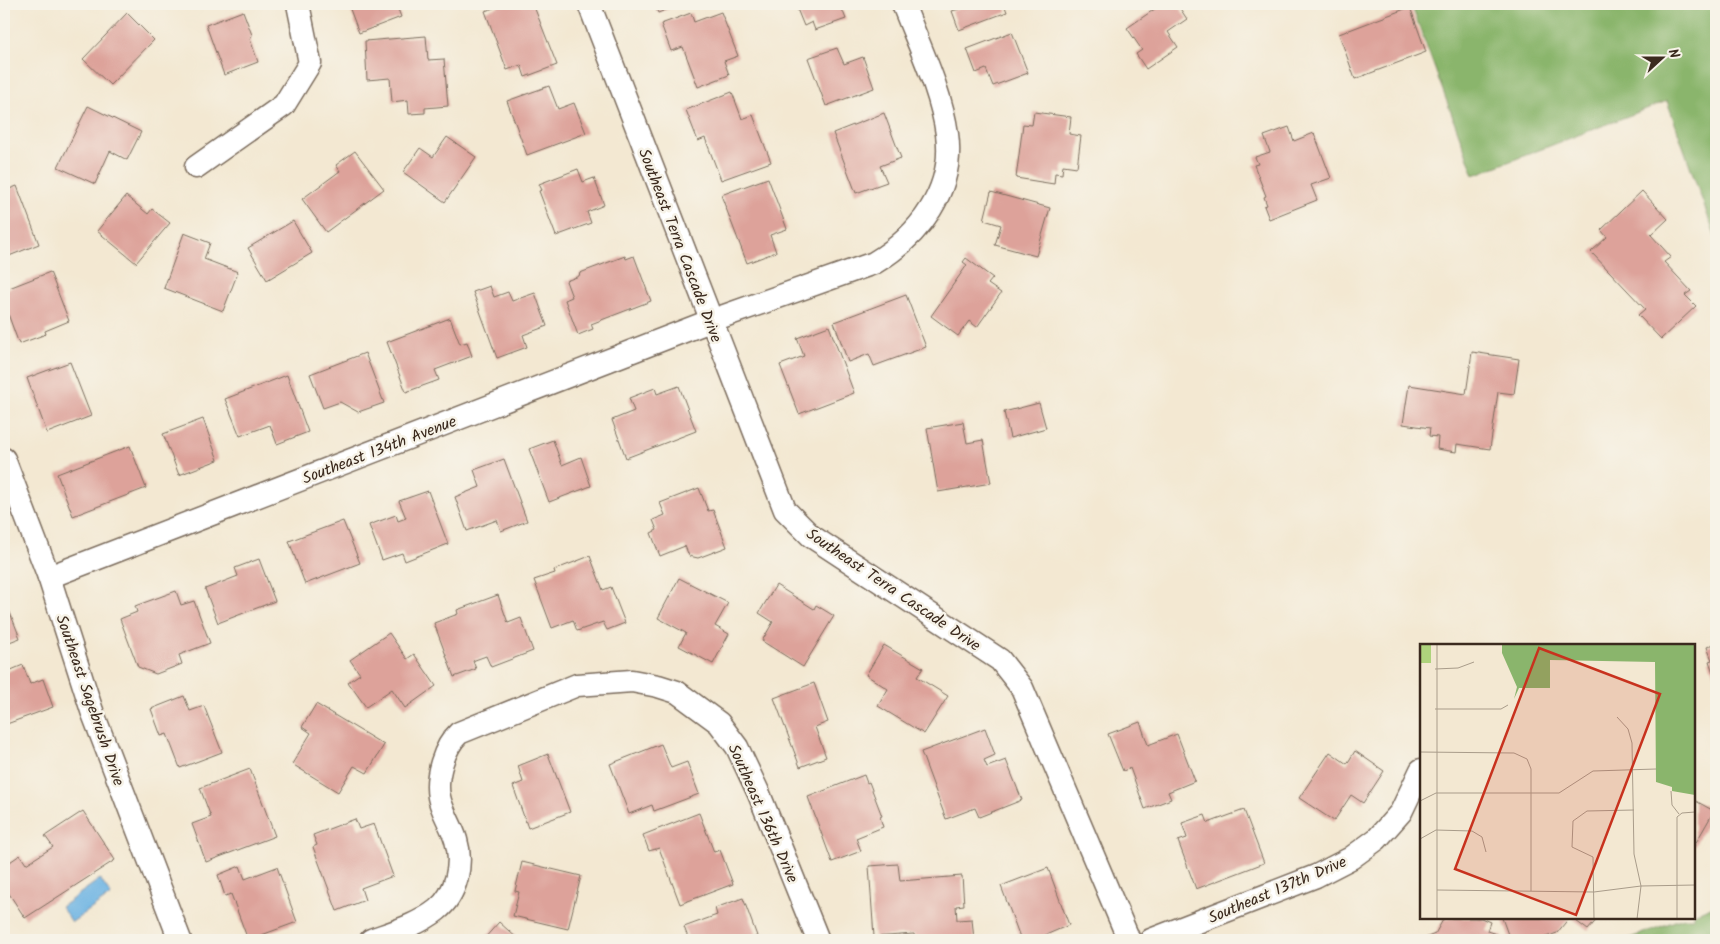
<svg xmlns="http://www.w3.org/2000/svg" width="1720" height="944" viewBox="0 0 1720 944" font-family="Kalam,sans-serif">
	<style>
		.forest { fill: #8ab56c; stroke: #627045 }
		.water { fill: #6cb3e3; stroke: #546e80 }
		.building { fill: #dda29a }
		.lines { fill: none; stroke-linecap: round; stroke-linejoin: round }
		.minor-casing { stroke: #7b6c5d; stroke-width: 25 }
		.minor { stroke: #fff; stroke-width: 22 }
		.labels { text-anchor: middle; stroke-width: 5; stroke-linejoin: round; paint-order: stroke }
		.street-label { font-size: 16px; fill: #3b2a1e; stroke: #f7f3e8 }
		.inset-road { fill: none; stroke: #a99c8a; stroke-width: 1 }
		.view { fill: #c8321e; fill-opacity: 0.15; stroke: #c8321e; stroke-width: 2.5 }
		.inset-edge { fill: none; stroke: #3b2a1e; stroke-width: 2.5 }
	</style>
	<rect width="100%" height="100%" fill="#f7f3e8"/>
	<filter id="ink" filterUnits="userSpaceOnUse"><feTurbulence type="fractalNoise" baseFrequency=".02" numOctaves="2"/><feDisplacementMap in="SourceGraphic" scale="10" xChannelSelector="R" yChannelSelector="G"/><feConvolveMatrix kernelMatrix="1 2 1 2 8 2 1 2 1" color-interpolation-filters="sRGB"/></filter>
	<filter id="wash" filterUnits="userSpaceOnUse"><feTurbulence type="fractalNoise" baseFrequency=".0096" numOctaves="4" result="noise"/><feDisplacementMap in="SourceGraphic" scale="20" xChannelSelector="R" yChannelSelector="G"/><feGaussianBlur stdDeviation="1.12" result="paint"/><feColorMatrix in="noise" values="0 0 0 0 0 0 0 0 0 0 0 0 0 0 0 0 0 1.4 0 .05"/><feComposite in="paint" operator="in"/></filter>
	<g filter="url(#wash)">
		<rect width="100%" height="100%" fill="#f3e8d2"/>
		<!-- forest -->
		<g class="forest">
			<path d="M1411,4H1716V239L1667,101L1474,175Z"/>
			<path d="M1716,905V940H1625L1683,918H1694V914Z"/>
		</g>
		<!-- water -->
		<path class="water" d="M100,879L111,895L72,922L61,907Z"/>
		<g id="blocks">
			<!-- building -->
			<g class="building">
				<path d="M348,4H396L401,17L359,33Z"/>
				<path d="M498,4H533L557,65L525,77L521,65L507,70L485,11L499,6Z"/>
				<path d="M654,4H681L658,13Z"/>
				<path d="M795,4H840L846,19L815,30L812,22L804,26Z"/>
				<path d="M957,4H1004L1007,12L959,30L952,11L959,9Z"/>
				<path d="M1162,4H1177L1187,19L1168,32L1178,47L1146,69L1136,54L1142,50L1127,28Z"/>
				<path d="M1410,7L1426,52L1355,79L1339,34Z"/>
				<path d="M243,11L252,35L250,39L258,62L224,75L206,25Z"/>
				<path d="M721,12L738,56L724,61L729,75L698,87L683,47L671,51L661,24L691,13L694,22Z"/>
				<path d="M127,13L154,40L110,85L83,59Z"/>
				<path d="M1012,32L1028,73L993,86L986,69L976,73L967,49Z"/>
				<path d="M426,36L428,60L444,59L448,106L425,108V113L409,114L408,100L392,102L390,78L367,80L365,41Z"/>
				<path d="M837,48L844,64L863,57L874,88L826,106L808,58Z"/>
				<path d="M549,86L558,109L574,103L586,133L527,155L507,101Z"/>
				<path d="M732,92L742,119L753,115L771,162L721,180L705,138L698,141L686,110Z"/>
				<path d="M88,106L141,132L127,160L110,151L95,184L58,167Z"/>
				<path d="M1034,112L1071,117L1069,134L1081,136L1077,167L1063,165L1062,174L1055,173L1054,184L1016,178L1023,124L1032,125Z"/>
				<path d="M884,113L901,158L880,166L887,182L856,193L833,133Z"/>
				<path d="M1289,127L1294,141L1314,133L1331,178L1311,185L1317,200L1269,219L1264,206L1267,205L1264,197L1266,196L1254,165L1258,164L1255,157L1270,152L1264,136Z"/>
				<path d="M447,137L476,157L445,202L403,172L420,148L433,157Z"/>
				<path d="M355,151L384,189L326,232L302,199L340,171L336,165Z"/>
				<path d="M578,169L583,182L594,178L604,205L587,212L591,223L556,236L539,191L542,190L539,184Z"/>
				<path d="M768,178L787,229L770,235L776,252L747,263L721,195Z"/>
				<path d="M17,186L39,244L4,258V191Z"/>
				<path d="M1642,191L1668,219L1651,235L1671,257L1664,262L1691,291L1685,295L1696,306L1661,339L1638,315L1645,309L1591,252L1607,237L1601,230Z"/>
				<path d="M991,192L1050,208L1036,256L995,245L1001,225L984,220Z"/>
				<path d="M126,196L148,214L152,209L170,223L136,263L97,231Z"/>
				<path d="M293,221L312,253L267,280L248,248Z"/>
				<path d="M184,233L210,243L204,259L238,272L223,311L164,288Z"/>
				<path d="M625,256L626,259L634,256L651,301L591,324L593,329L578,335L565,300L572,297L566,281L579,276L580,273Z"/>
				<path d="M966,258L993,278L988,284L1001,293L977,327L969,321L958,336L931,316L967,265L963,262Z"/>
				<path d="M50,272L69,321L45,331L46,334L19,344L4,303V290Z"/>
				<path d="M490,286L494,297L508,292L512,301L535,293L547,326L523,335L527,347L497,358L473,292Z"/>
				<path d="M906,295L926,347L874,366L869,354L848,362L834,322Z"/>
				<path d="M450,318L460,344L467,342L472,356L435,370L439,380L406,392L387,342Z"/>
				<path d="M829,326L854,393L799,414L780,365L804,356L797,338Z"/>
				<path d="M1472,352L1519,359L1514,394L1498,392L1490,449L1457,444L1456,452L1437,449L1438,437L1429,436L1430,428L1403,424L1409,385L1466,394Z"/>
				<path d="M365,353L384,403L358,412L340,402L323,408L310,374Z"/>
				<path d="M70,362L91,416L47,433L27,378Z"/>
				<path d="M287,375L308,432L277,444L270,425L240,436L225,399Z"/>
				<path d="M679,386L696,431L626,458L612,420L634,411L629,398L655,388L657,394Z"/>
				<path d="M1039,403L1046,428L1010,438L1004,412Z"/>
				<path d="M203,419L218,460L179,475L163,434Z"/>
				<path d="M963,422L967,443L983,440L991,483L938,492L927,428Z"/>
				<path d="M553,440L562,465L581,457L591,486L549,502L529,449Z"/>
				<path d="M130,446L146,488L73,516L57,474Z"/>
				<path d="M504,459L527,521L501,531L497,520L467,531L455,497L480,487L474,470Z"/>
				<path d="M699,488L708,511L713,510L727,547L698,558L689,556L685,546L660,556L651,533L657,530L653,520L665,515L660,503Z"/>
				<path d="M428,491L448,544L405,561L402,553L382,560L369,525L396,515L398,521L406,518L399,501Z"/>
				<path d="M343,521L360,563L305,584L289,541Z"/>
				<path d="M590,556L603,590L611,587L625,623L607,630L603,622L577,631L573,620L552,628L534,580L555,573L554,570Z"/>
				<path d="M259,559L275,601L218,623L205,589L238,576L235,568Z"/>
				<path d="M679,578L728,603L715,626L729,634L713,664L679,646L686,633L658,618Z"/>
				<path d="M776,585L814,609L816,605L834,616L803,667L762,641L773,622L759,613Z"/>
				<path d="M176,591L181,605L194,601L210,643L179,655L182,664L156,674L138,667L120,619L137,612L135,606Z"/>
				<path d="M498,595L508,623L521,618L533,651L491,667L486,656L475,660L473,661L476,669L454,677L434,623L458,614L457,610Z"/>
				<path d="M9,610L20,638L4,644V612Z"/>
				<path d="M389,633L407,659L414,654L436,686L405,708L392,689L366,707L348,682L360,674L350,660Z"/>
				<path d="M1716,643V674L1714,675L1709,661L1712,660L1707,647Z"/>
				<path d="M884,645L923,668L917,677L948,696L924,734L878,706L888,689L866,675Z"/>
				<path d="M23,665L30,684L43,679L53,707L4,725V673Z"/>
				<path d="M814,683L828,722L815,727L826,757L800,767L774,698Z"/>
				<path d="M184,696L190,711L204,706L222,752L180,768L167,734L161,736L151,709Z"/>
				<path d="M316,704L384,745L367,773L354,766L338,792L292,764L311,733L302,727Z"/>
				<path d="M1140,722L1148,745L1177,734L1195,781L1168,792L1171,799L1145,809L1130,768L1123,771L1108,734Z"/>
				<path d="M985,728L995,755L984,760L987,767L1006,760L1022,800L979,817L975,808L946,819L921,752Z"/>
				<path d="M661,744L671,768L687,762L699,794L654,811L652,805L629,814L610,764Z"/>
				<path d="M1355,751L1384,771L1363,803L1351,795L1334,821L1299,798L1330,752L1347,764Z"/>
				<path d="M548,754L570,812L528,828L513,786L523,782L518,766Z"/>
				<path d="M250,769L275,836L206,862L192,824L211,817L200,788Z"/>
				<path d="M864,775L867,783L869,782L882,816L880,817L883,827L856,838L861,851L832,862L808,797Z"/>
				<path d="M1694,800L1714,811L1694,846Z"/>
				<path d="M1244,810L1264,863L1196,889L1178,841L1187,838L1182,823L1205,815L1208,823Z"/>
				<path d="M83,811L115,860L25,918L4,886V866L20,855L26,864L53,847L45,836Z"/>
				<path d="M699,813L714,852L720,850L733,884L680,904L659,848L649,851L643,835Z"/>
				<path d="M355,819L359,829L374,824L393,876L361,888L365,900L337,911L313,847L317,845L313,835Z"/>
				<path d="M522,862L581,876L568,929L513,916L519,892L515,891Z"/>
				<path d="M898,864L900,881L962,876L964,905L956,906L957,920L972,919L974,940H915L914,934L874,937L869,866Z"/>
				<path d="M240,866L245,879L277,867L297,922L248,940L231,894L225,896L218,875Z"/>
				<path d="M1048,868L1069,925L1034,940H1021L1001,886Z"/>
				<path d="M743,898L757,936L749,940H689L684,927L717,915L715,908Z"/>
				<path d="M1444,918H1481L1490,922L1487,931L1502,936L1500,940H1420L1435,934Z"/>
				<path d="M1502,918H1569L1557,933L1538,940H1510Z"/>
				<path d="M1572,918H1598L1588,930Z"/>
				<path d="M499,922L519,940H483Z"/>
			</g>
		</g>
	</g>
	<g filter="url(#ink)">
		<use href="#blocks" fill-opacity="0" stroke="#7b6c5d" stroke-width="1"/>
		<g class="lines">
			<defs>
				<g id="minor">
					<path d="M589,4L785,510L811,536L1000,660L1022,688L1129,940"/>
					<path d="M196,167L284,105L310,63L298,4"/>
					<path d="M4,459L49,577L92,711L180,940"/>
					<path d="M49,577L710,321L874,263C919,236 955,190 947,134C941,90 919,46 903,4"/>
					<path d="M371,940C393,932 418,925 437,910C457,894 463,863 456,840C452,826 442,812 439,797C435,777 444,747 459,733L577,685L632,681L658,686L677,692L719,723L737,747L759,794L818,940"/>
					<path d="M1151,940L1316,876L1351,858L1377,839L1401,812L1421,770"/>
				</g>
			</defs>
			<!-- minor casing -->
			<use href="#minor" class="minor-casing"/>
			<!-- minor -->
			<use href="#minor" class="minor"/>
		</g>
	</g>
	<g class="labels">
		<!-- street labels -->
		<g class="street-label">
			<text transform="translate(681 245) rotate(69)" y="6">Southeast Terra Cascade Drive</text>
			<text transform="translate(379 449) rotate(-21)" y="6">Southeast 134th Avenue</text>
			<text transform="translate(894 589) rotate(34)" y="6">Southeast Terra Cascade Drive</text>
			<text transform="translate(91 700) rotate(71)" y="6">Southeast Sagebrush Drive</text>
			<text transform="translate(764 813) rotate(66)" y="6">Southeast 136th Drive</text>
			<text transform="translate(1277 889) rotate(-23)" y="6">Southeast 137th Drive</text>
		</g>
	</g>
	<!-- overview -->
	<g transform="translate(1420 644)">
		<rect width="275" height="275" fill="#f3e8d2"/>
		<path d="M0,0H11V19H0Z" fill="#aed37c"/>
		<path d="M82,0H275V151L252,147V143L236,138L235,18L130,16V44H99L94,55L97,43L82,9Z" fill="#8ab56c"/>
		<path class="inset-road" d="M17,0V275M15,25L38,24L54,18M15,65H81L88,61M197,73L208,85L212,99L214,210L221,242L217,275M0,108L94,109L107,115L111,125V247M251,147L252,161L259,170M0,157L16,149H139L173,127L236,125M0,195L16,186L52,187L62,193L66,208M17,246L174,248L221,242L275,241M174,275L173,213L152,203L153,177L167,167L214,166M257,275V173L262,169L275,168"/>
		<path class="view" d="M119,4L240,50L156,271L35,225Z"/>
		<rect width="275" height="275" class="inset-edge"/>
	</g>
	<!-- margin -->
	<rect width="1720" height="944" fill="none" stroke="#f7f3e8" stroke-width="20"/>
	<!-- north arrow -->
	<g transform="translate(1662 58) rotate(69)" stroke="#f7f3e8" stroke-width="4" paint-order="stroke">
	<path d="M0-4L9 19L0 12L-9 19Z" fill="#3b2a1e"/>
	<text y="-8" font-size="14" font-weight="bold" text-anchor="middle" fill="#3b2a1e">N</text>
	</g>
</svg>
